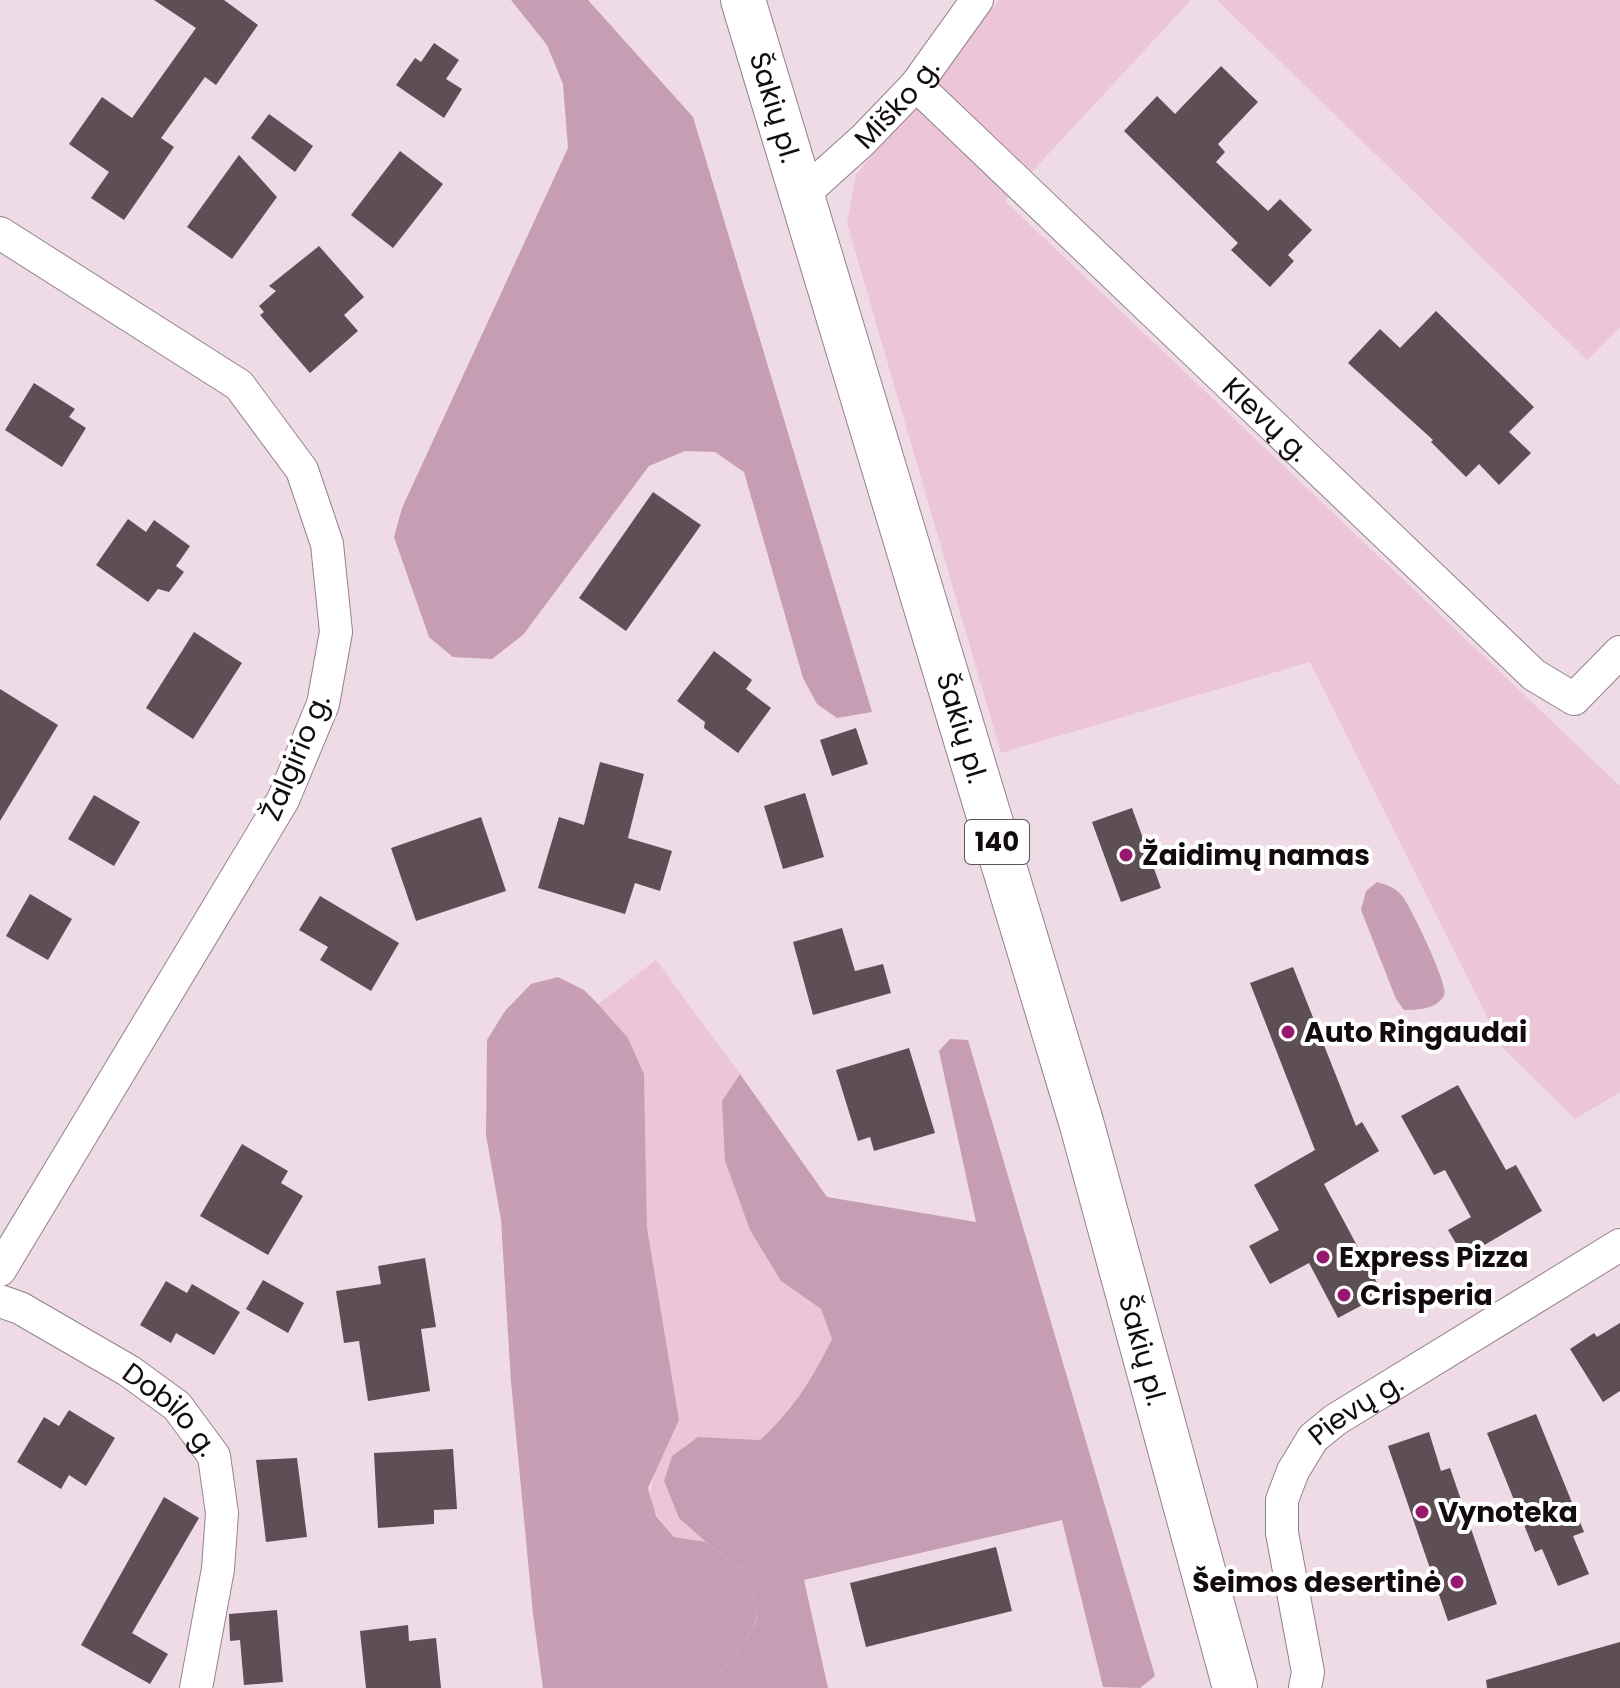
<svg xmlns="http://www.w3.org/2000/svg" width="1620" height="1688" viewBox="0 0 1620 1688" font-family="Poppins,sans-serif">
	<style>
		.green { fill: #ecc5d9 }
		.forest { fill: #c69db3 }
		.water { fill: #c89eb5 }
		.building { fill: #5e4e56 }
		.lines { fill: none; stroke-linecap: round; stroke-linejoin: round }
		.minor-casing { stroke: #94828b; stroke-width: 34 }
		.primary-casing { stroke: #94828b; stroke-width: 46 }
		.minor { stroke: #fff; stroke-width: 32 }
		.primary { stroke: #fff; stroke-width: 44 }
		.poi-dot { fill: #97186f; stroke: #fff; stroke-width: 3 }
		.labels { text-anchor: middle; stroke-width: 8; stroke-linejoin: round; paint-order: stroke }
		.shield { fill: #fff; stroke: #595457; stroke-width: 2 }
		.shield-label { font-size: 26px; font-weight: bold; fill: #120b0f }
		.street-label { font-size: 28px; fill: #120b0f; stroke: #fff }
		.poi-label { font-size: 28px; font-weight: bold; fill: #120b0f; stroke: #fff; text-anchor: start }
	</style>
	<rect width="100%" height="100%" fill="#eedbe5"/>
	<!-- green -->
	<g class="green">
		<path d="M999,0H1191L1005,201L1620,786V1092L1575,1119L1502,1047L1310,662L1001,753L847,223L856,175Z"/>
		<path d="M1217,0H1620V327L1587,360Z"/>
		<path d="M656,960L740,1074L722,1101L781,1281L821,1309L832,1339C812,1379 794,1409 760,1440L698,1437L672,1456L664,1481L679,1518L706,1542L674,1537C647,1506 645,1497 660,1459L647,1228L644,1074L628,1038L598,1004Z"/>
	</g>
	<!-- forest -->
	<g class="forest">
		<path d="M511,0H588L693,117L872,712L837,718L817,704L803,678L744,472L715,452L685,451L649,466L523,635L492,659L453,657L429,637L394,537L402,508L568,148L563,84L547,45Z"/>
		<path d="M950,1039L968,1040L1155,1676L1140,1688L1103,1687L1062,1520L804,1580L828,1688H708L748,1638L758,1618L753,1593L742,1568L706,1542L679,1518L664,1481L672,1456L698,1437L760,1440C794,1409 812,1379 832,1339L821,1309L781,1281L750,1230L725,1161L722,1101L740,1074L827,1197L976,1222L939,1051Z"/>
	</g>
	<!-- water -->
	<g class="water">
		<path d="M1377,882C1388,885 1396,888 1403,897C1411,908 1450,987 1444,996C1436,1009 1418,1010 1404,1010L1396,999L1361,910L1366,891Z"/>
		<path d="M558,977L584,990L598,1004L628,1038L644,1074L647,1228L679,1420L648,1488L656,1516L674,1537L706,1542L742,1568L753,1593L758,1617L748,1638L708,1688H543L533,1614L511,1382L501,1220L486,1135L487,1040L505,1011L531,984Z"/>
	</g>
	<!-- building -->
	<g class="building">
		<path d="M154,0H224L258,25L216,85L205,77L161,138L174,147L124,220L91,198L109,172L69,144L102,97L132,118L196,28Z"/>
		<path d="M434,43L459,60L446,79L462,89L444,118L396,85L415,58L421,62Z"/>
		<path d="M1221,66L1258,102L1218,144L1225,152L1216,162L1268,211L1280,199L1312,230L1288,255L1294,261L1270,287L1231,250L1238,243L1124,131L1157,96L1175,114Z"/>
		<path d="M269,114L313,146L295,172L251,138Z"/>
		<path d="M400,151L443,184L393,248L351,215Z"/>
		<path d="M239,155L277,197L232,259L187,227Z"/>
		<path d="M319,246L364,297L344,315L358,331L310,373L260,315L264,312L259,306L276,291L269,286Z"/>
		<path d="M1436,311L1534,407L1509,432L1531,453L1499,485L1479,464L1466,477L1431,442L1433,440L1348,363L1380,329L1400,348Z"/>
		<path d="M34,383L75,409L69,417L86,428L62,467L5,430Z"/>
		<path d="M653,492L701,525L626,631L579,598Z"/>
		<path d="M128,519L146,532L154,520L190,546L176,566L184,572L169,592L158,589L148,602L96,565Z"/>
		<path d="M194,632L242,663L193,739L146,708Z"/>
		<path d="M714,651L752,680L746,689L771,708L738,753L704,728L705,722L677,701Z"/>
		<path d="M0,689L58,725L0,821Z"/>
		<path d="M856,728L868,764L832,776L820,740Z"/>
		<path d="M600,762L644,774L628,838L672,851L660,891L635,883L625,914L538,888L559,817L584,825Z"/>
		<path d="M805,793L824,857L783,869L764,806Z"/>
		<path d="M94,795L140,822L114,866L68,839Z"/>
		<path d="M1132,808L1161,888L1121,902L1092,822Z"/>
		<path d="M481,817L506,891L416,921L391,848Z"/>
		<path d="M30,894L72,919L48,960L6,936Z"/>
		<path d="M320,896L399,943L371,991L320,960L328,947L299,930Z"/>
		<path d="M842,928L855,971L883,964L891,993L813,1015L793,942Z"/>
		<path d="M1293,967L1356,1126L1362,1122L1379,1151L1324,1184L1383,1294L1338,1318L1309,1263L1270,1284L1249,1246L1279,1230L1254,1185L1315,1150L1250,983Z"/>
		<path d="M909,1048L935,1133L874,1151L870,1137L858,1141L836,1070Z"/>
		<path d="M1458,1085L1506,1170L1516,1165L1542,1211L1464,1257L1448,1230L1471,1217L1445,1170L1434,1175L1401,1116Z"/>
		<path d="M242,1144L288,1171L281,1183L303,1196L268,1255L200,1216Z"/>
		<path d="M425,1258L436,1327L421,1329L430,1391L368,1401L359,1341L344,1343L336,1291L381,1284L378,1266Z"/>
		<path d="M263,1280L304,1303L288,1333L246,1309Z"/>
		<path d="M166,1281L187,1293L192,1284L240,1312L214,1355L176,1333L171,1343L140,1325Z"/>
		<path d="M1620,1323V1391L1603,1402L1570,1349L1594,1333L1597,1337Z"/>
		<path d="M69,1410L115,1438L86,1486L69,1475L61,1489L17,1462L44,1417L59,1426Z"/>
		<path d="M1536,1414L1584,1532L1573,1536L1589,1574L1558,1586L1542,1549L1535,1552L1487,1433Z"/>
		<path d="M1429,1432L1441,1471L1450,1468L1497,1604L1448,1621L1388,1446Z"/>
		<path d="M453,1449L457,1509L434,1510V1524L378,1528L374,1453Z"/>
		<path d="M297,1458L307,1537L266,1542L256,1460Z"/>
		<path d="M164,1497L199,1518L132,1633L168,1654L150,1684L81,1645Z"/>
		<path d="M996,1547L1012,1611L866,1647L850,1583Z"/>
		<path d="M277,1610L283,1682L244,1685L240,1640L230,1641L229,1614Z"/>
		<path d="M408,1625L409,1641L436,1638L441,1688H366L360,1631Z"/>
		<path d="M1620,1642V1688H1487L1486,1680Z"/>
	</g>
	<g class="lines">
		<defs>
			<g id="minor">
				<path id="s1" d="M916,85L1534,675L1574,699L1620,652"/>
				<path id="s2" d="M802,195L863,140L916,85L977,0"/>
				<path d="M0,233L239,385L302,470L327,544L336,632L323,704L283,800L0,1270"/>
				<path id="s3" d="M0,1301L20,1308L129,1371L177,1406L214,1456L222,1513L218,1569L196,1688"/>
				<path id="s4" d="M1305,1688L1308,1672L1282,1533V1500L1293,1471L1313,1438L1335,1420L1620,1245"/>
			</g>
			<g id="primary">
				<path id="s5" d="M743,0L1082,1125L1235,1688"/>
			</g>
		</defs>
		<!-- minor casing -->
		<use href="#minor" class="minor-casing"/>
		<!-- primary casing -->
		<use href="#primary" class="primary-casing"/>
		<!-- minor -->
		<use href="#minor" class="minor"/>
		<!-- primary -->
		<use href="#primary" class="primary"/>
	</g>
	<!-- markers -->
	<g class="poi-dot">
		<circle cx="1126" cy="855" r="8"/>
		<circle cx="1288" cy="1032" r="8"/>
		<circle cx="1323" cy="1257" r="8"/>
		<circle cx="1344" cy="1295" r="8"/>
		<circle cx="1422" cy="1512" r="8"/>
		<circle cx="1457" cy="1582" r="8"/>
	</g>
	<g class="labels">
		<!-- shield labels -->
		<rect class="shield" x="965" y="820" width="64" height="44" rx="6"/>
		<g class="shield-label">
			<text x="997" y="851">140</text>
		</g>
		<!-- street labels -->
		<g class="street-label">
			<text dy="10" stroke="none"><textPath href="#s2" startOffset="132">Miško g.</textPath></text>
			<text dy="10" stroke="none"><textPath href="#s5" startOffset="112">Šakių pl.</textPath></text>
			<text dy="10" stroke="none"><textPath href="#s1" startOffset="484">Klevų g.</textPath></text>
			<text dy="10" stroke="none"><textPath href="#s5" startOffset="760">Šakių pl.</textPath></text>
			<text transform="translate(295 757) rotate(-67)" y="10">Žalgirio g.</text>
			<text dy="10" stroke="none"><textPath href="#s5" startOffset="1408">Šakių pl.</textPath></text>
			<text dy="10" stroke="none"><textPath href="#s4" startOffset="312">Pievų g.</textPath></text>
			<text dy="10" stroke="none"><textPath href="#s3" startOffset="204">Dobilo g.</textPath></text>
		</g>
		<!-- poi labels -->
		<g class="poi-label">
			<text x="1142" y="865">Žaidimų namas</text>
			<text x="1304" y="1042">Auto Ringaudai</text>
			<text x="1339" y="1267">Express Pizza</text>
			<text x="1360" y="1305">Crisperia</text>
			<text x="1438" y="1522">Vynoteka</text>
			<text x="1441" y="1592" text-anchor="end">Šeimos desertinė</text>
		</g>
	</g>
</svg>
